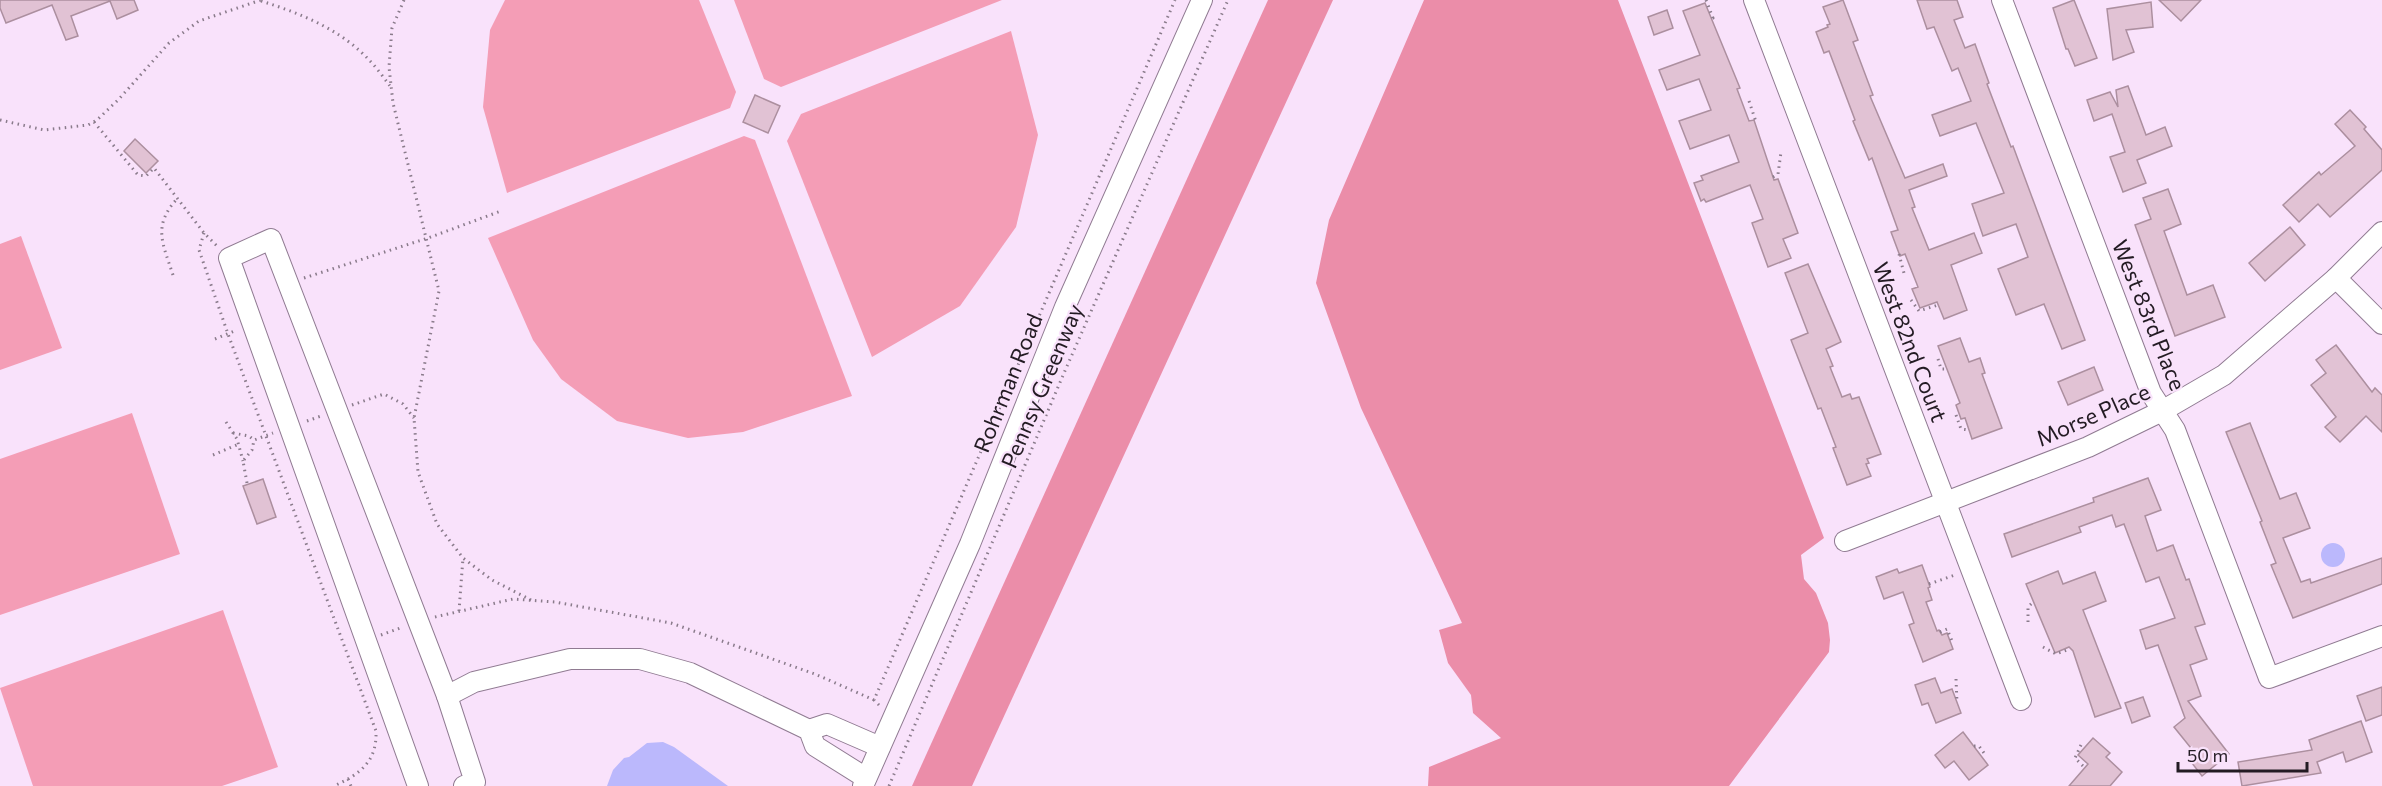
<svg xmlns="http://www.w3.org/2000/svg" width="2382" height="786" viewBox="0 0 2382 786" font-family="Commissioner,sans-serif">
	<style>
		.green { fill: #f49db6 }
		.forest { fill: #eb8da9 }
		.water { fill: #bbb8fc }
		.building { fill: #e1c2d4; stroke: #ac8f9f; stroke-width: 1.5 }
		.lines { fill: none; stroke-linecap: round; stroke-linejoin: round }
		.minor-casing { stroke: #907b92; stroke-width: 22 }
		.path { stroke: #8a7b8b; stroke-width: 3; stroke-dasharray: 1.5 4.5; stroke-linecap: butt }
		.minor { stroke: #fff; stroke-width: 20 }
		.labels { text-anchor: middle; stroke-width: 4.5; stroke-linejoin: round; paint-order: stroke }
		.street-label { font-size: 22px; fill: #231b23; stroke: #f9e2fb }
	</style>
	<rect width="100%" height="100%" fill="#f9e2fb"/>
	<!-- green -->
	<g class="green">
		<path d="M505,0H699L736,92L730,108L507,193L483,107L490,30Z"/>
		<path d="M734,0H1002L781,87L764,79Z"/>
		<path d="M1011,31L1038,135L1016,227L960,306L872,357L787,141L801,114Z"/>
		<path d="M744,136L755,140L852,396L743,432L688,438L617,421L561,379L533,340L488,238Z"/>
		<path d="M21,236L62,348L0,370V244Z"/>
		<path d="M132,413L180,554L0,615V459Z"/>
		<path d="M223,610L278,767L222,786H33L0,688Z"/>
	</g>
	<!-- forest -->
	<g class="forest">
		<path d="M1268,0H1333L972,786H912Z"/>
		<path d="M1424,0H1618L1824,538L1801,555L1804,579L1816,593L1828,623L1830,640L1829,652L1729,786H1428L1429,767L1501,738L1473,713L1471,695L1448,663L1439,630L1462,623L1361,408L1316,283L1329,220Z"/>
	</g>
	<!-- water -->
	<g class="water">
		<circle cx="2333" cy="555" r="12"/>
		<path d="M663,742L674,747L728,786H607L613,770L624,758L629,757L647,743Z"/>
	</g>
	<!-- building -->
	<g class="building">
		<path d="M0,0H134L138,10L117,19L110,1L71,16L78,36L66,40L52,5L6,23L0,8Z"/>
		<path d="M1843,0L1858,40L1853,42L1873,95L1870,96L1905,178L1943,164L1947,176L1909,190L1915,207L1912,208L1929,250L1974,233L1982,253L1951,265L1967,310L1944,319L1937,302L1920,308L1912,289L1918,287L1905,254L1900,256L1891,232L1898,230L1872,158L1869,160L1853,121L1855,120L1829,51L1824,53L1816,32L1828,27L1827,25L1830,24L1823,7Z"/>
		<path d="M1917,0H1957L1963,17L1954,20L1965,48L1975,44L1989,83L1987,84L2011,147L2013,146L2085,340L2062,349L2044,304L2016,315L1998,269L2028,257L2016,224L1983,236L1972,204L2004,193L1976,123L1940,136L1932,115L1971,101L1958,68L1952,71L1934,27L1927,29Z"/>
		<path d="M2074,0L2097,58L2075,66L2068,49H2066L2053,8Z"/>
		<path d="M2159,0H2201L2181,21Z"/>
		<path d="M2151,2L2153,27L2126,30L2134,52L2113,60L2107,9Z"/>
		<path d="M1705,3L1740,88L1737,89L1749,121L1754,120L1774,180L1778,179L1798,233L1783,239L1791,258L1768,267L1752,223L1763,219L1750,185L1706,202L1704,199L1701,201L1694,183L1703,180L1701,176L1739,162L1729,135L1690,149L1679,121L1711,110L1699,79L1667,90L1659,70L1700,55L1683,11Z"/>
		<path d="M1667,10L1673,28L1654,35L1648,17Z"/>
		<path d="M2128,86L2146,135L2165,127L2172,146L2137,160L2146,183L2123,192L2110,157L2125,152L2112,114L2094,121L2087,100L2110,92L2118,107L2116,90Z"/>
		<path d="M755,95L780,106L768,133L743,122Z"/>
		<path d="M2350,110L2366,127L2364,129L2382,150V170L2330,217L2318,204L2299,222L2283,205L2319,172L2321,175L2355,146L2335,124Z"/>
		<path d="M135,139L158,161L146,173L124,151Z"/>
		<path d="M2168,189L2181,224L2164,231L2187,295L2213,285L2225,317L2175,336L2135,225L2151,219L2143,198Z"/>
		<path d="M2290,227L2305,245L2265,281L2249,263Z"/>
		<path d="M1808,264L1841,342L1826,349L1833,366L1830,367L1842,397L1850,394L1852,399L1859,397L1881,454L1867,459L1869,463L1866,464L1871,476L1847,485L1833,448L1836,447L1821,408L1818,409L1791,340L1808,333L1785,273Z"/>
		<path d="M1960,338L1969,362L1980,358L1985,373L1982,374L2002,428L1972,439L1965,418L1961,419L1956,405L1960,403L1938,346Z"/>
		<path d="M2336,345L2372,392L2375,388L2382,395V432L2366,416L2340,442L2325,427L2336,417L2311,385L2326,373L2316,360Z"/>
		<path d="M2094,367L2103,390L2068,405L2058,382Z"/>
		<path d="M2250,423L2280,499L2296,493L2310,528L2283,538L2301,582L2310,579L2311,583L2382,558V584L2293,618L2271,565L2276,563L2260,522L2262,521L2226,432Z"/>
		<path d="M2148,478L2161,510L2145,516L2157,551L2173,545L2186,580L2189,579L2205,624L2195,627L2207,659L2190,665L2201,696L2188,701L2229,754L2202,776L2188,758L2195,753L2174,727L2185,718L2158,645L2146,649L2140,630L2175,618L2159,577L2146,582L2124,524L2116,527L2112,515L2079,527L2081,532L2012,557L2004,534L2094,502L2093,498Z"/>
		<path d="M263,479L276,517L257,524L243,486Z"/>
		<path d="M1922,565L1930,587L1928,588L1932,600L1926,602L1937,631L1939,630L1942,635L1947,633L1953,649L1923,662L1909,625L1914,623L1903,592L1884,599L1876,577L1897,569L1899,573Z"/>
		<path d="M2058,571L2063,584L2095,572L2106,601L2083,610L2121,708L2095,717L2073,651L2069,647L2055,653L2026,584Z"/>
		<path d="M1935,678L1941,693L1952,689L1961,713L1936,723L1928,703L1922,705L1915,685Z"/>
		<path d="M2382,687V715L2366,721L2357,696Z"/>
		<path d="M2143,697L2150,716L2132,723L2125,703Z"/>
		<path d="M2361,721L2372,752L2346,762L2343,752L2317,762L2321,773L2242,786L2238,762L2312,750L2309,740Z"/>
		<path d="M1963,732L1988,765L1969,780L1954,761L1945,768L1935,755Z"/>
		<path d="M2093,738L2110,753L2106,757L2122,772L2110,786H2069L2088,764L2078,755Z"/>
	</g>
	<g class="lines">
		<defs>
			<g id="minor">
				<path d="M1754,0L2021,700"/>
				<path d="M2002,0L2151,393L2175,430L2269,678L2382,636"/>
				<path d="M2336,278L2382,324"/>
				<path d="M1845,541L2088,447L2162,411L2224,375L2336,278L2382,232"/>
				<path d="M447,696L474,682L570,659H640L690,673L809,730L815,746L866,778"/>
				<path d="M809,730L827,724L880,747"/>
				<path d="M418,786L229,258L271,239L447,696L475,782L464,786"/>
				<path d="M863,786L970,544L1065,307L1202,0"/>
			</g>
		</defs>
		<!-- minor casing -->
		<use href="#minor" class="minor-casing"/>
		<!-- path -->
		<g class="path">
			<path d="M404,0L392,28L389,67L393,103L439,291L414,418L418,472L437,524L463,558L492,580L531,600"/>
			<path d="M1706,0L1713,18H1711"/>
			<path d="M261,1C300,13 342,30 370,61C377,68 384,78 390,86"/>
			<path d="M1749,101L1756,122L1755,123"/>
			<path d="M0,120L44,130L88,125L97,120L119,99L169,43L199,21L261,0"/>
			<path d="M94,122L138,175L146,176L154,168L204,233L217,246"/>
			<path d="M1773,177L1778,174L1781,152"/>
			<path d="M204,233L199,250L228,334L376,731C377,762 360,774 334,786"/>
			<path d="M1899,254L1905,277"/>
			<path d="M173,275C163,244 152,226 177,199"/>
			<path d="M304,278L428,238L501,211"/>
			<path d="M1911,300L1919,311L1938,305"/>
			<path d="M215,339L237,330"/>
			<path d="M1938,359L1941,369H1947"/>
			<path d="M352,405L384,394L403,404L414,418"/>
			<path d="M1956,415L1961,429L1969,430"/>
			<path d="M307,421L321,416"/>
			<path d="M226,422L237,439L243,461"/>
			<path d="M233,433L249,436L254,440"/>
			<path d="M213,455L239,444"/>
			<path d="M247,483L243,461L252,450L254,440L273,433"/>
			<path d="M1929,584L1955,575"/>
			<path d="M459,611L463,558"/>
			<path d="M435,617L513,599L555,602L671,623L815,674L874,700"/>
			<path d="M2028,622V607L2033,602"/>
			<path d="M1940,632L1947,629L1952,641"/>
			<path d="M381,635L403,627"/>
			<path d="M2043,647L2056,654L2070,649"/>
			<path d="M1956,679L1957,703"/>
			<path d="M879,705L874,700L1175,0"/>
			<path d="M2081,745L2075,758L2086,769"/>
			<path d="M1974,746H1979L1986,756"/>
			<path d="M348,779L351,786"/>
			<path d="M889,786L1064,373L1228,0"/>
		</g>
		<!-- minor -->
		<use href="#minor" class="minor"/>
	</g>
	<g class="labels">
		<!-- street labels -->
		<g class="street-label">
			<text transform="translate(2149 315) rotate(68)" y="8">West 83rd Place</text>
			<text transform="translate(1910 342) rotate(69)" y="8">West 82nd Court</text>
			<text transform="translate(1008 383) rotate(-68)" y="8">Rohrman Road</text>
			<text transform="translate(1042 386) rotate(-67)" y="8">Pennsy Greenway</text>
			<text transform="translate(2093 415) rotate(-24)" y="8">Morse Place</text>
		</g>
	</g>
	<!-- scale -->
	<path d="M2178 762v9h129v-9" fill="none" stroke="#231b23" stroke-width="3"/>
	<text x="2187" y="762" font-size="18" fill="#231b23" stroke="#f9e2fb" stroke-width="4.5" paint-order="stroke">50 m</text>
</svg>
